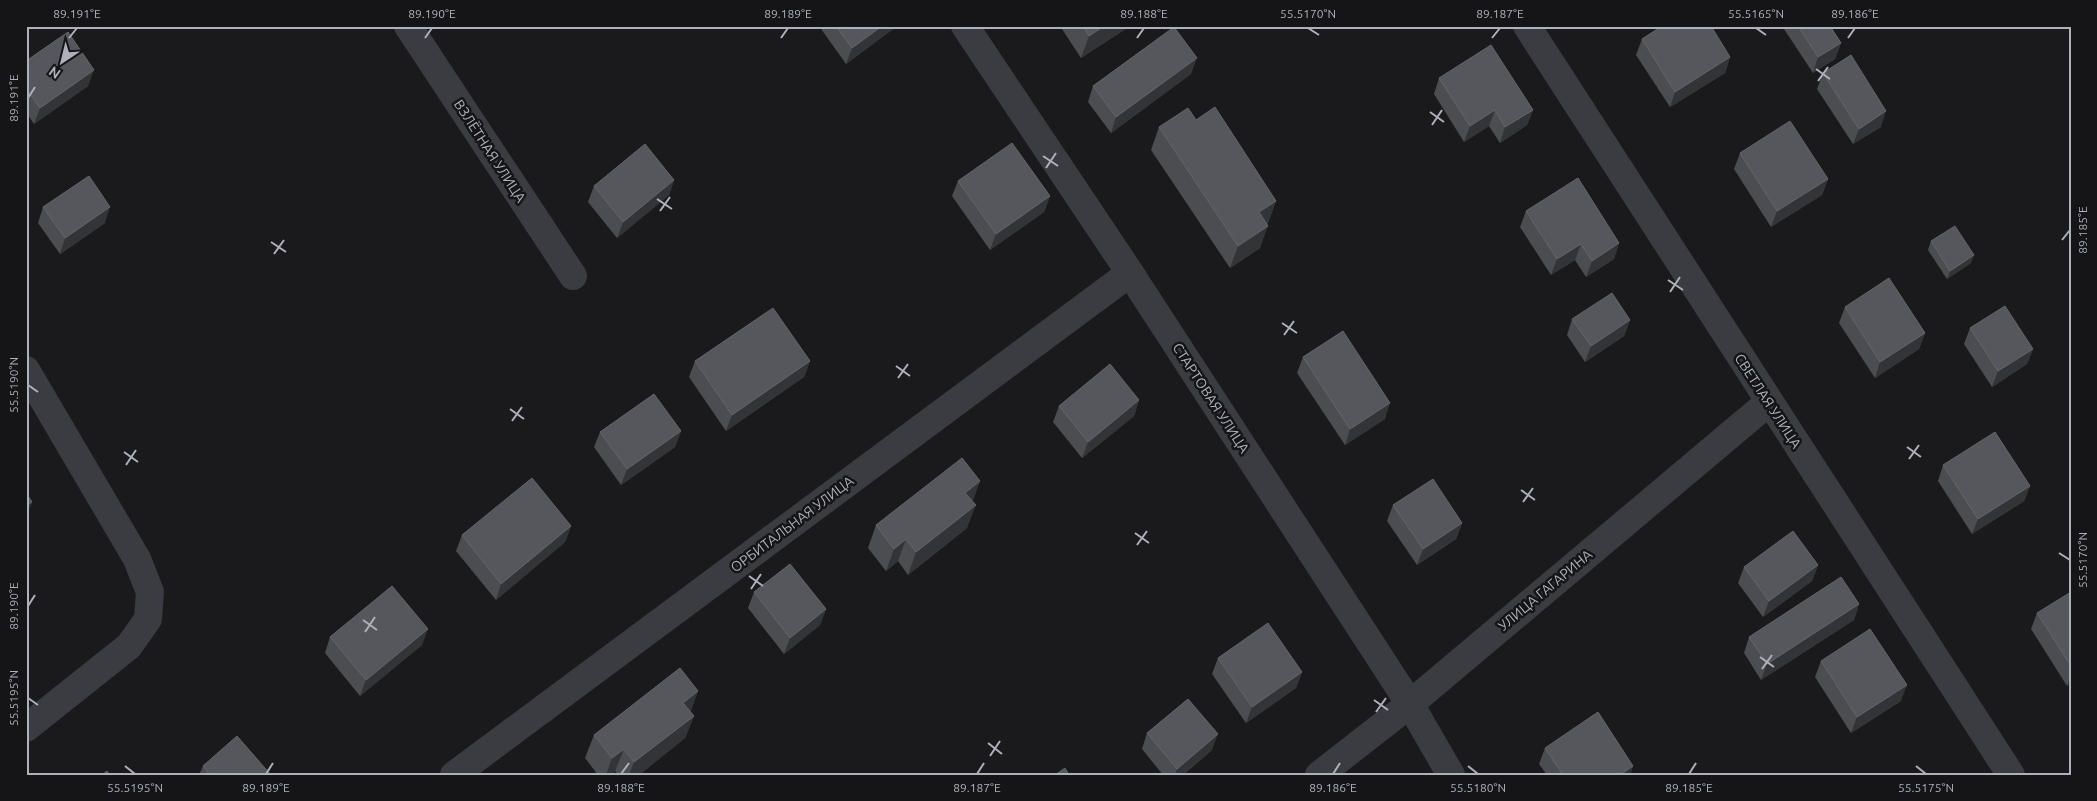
<svg xmlns="http://www.w3.org/2000/svg" width="2097" height="801" font-family="Ubuntu,sans-serif">
<rect width="100%" height="100%" fill="#1a1a1c"/>
<g fill="none" stroke-linecap="round" stroke-linejoin="round">
<!-- minor -->
<g stroke="#3b3c41" stroke-width="28">
<polyline points="408,26 573,276"/>
<polyline points="965,26 1130,273 1410,704 1451,775"/>
<polyline points="1527,26 2011,775"/>
<polyline points="26,370 137,559 150,592 148,619 129,646 26,728"/>
<polyline points="454,775 1130,273"/>
<polyline points="1319,775 1410,704 1769,402"/>
</g>
</g>
<!-- wall -->
<g fill="#4b4d51">
<polygon points="819,26 897,26 846,64"/>
<polygon points="1060,26 1130,26 1081,58"/>
<polygon points="1782,26 1830,26 1841,43 1835,59 1813,73"/>
<polygon points="1642,39 1730,57 1725,73 1670,107 1636,55"/>
<polygon points="26,61 88,86 34,124 26,112"/>
<polygon points="1823,73 1881,127 1853,144 1817,89"/>
<polygon points="1191,74 1111,133 1088,102 1093,86"/>
<polygon points="1439,78 1533,110 1527,125 1500,143 1489,126 1464,142 1434,94"/>
<polygon points="1196,120 1276,201 1268,223 1267,224 1260,248 1230,268 1151,150 1159,127"/>
<polygon points="1740,153 1828,179 1822,195 1771,227 1734,169"/>
<polygon points="674,180 669,195 617,238 588,202 594,186"/>
<polygon points="958,181 1050,196 1044,212 990,250 952,196"/>
<polygon points="43,207 105,223 60,254 38,223"/>
<polygon points="1526,211 1619,243 1614,259 1586,277 1575,260 1551,275 1520,227"/>
<polygon points="1931,241 1971,263 1947,279 1928,250"/>
<polygon points="1845,307 1925,333 1919,349 1875,378 1839,323"/>
<polygon points="1572,319 1630,320 1624,336 1585,362 1567,335"/>
<polygon points="1970,328 2033,349 2027,364 1992,387 1964,344"/>
<polygon points="1303,357 1385,419 1345,445 1297,373"/>
<polygon points="695,361 810,361 804,377 726,431 689,377"/>
<polygon points="1139,400 1134,416 1082,458 1053,422 1059,406"/>
<polygon points="681,431 675,447 621,485 594,447 600,432"/>
<polygon points="1943,465 2030,486 2024,501 1972,534 1938,481"/>
<polygon points="973,502 967,528 908,575 898,561 886,571 868,548 876,525"/>
<polygon points="1393,505 1462,523 1456,539 1417,565 1387,521"/>
<polygon points="571,526 565,542 496,600 456,551 462,535"/>
<polygon points="1818,565 1812,581 1763,617 1738,583 1744,567"/>
<polygon points="754,592 826,609 820,625 784,654 748,608"/>
<polygon points="2071,592 2071,683 2067,686 2031,629 2037,613"/>
<polygon points="1859,604 1854,620 1761,680 1744,653 1749,637"/>
<polygon points="330,637 422,645 360,696 325,653"/>
<polygon points="1218,658 1302,672 1296,688 1246,723 1212,674"/>
<polygon points="1821,661 1901,701 1851,733 1815,677"/>
<polygon points="698,691 690,712 694,716 685,738 639,775 618,775 615,771 611,775 598,775 585,758 594,735"/>
<polygon points="1147,733 1212,750 1183,775 1163,775 1142,749"/>
<polygon points="1545,748 1633,766 1630,775 1547,775 1539,764"/>
<polygon points="203,766 271,775 199,775"/>
</g>
<!-- shaded-wall -->
<g fill="#333437">
<polygon points="882,26 897,26 846,64 852,48"/>
<polygon points="1104,26 1130,26 1081,58 1089,36"/>
<polygon points="1841,43 1835,59 1813,73 1818,57"/>
<polygon points="1730,57 1725,73 1670,107 1675,92"/>
<polygon points="1197,58 1191,74 1111,133 1116,117"/>
<polygon points="94,70 88,86 34,124 40,108"/>
<polygon points="1495,110 1489,126 1464,142 1470,126"/>
<polygon points="1533,110 1527,125 1500,143 1505,127"/>
<polygon points="1886,111 1881,127 1853,144 1859,129"/>
<polygon points="1828,179 1822,195 1771,227 1777,211"/>
<polygon points="674,180 669,195 617,238 623,222"/>
<polygon points="1050,196 1044,212 990,250 996,234"/>
<polygon points="1276,201 1268,223 1251,234 1259,212"/>
<polygon points="110,207 105,223 60,254 65,238"/>
<polygon points="1268,226 1260,248 1230,268 1238,246"/>
<polygon points="1619,243 1614,259 1586,277 1592,261"/>
<polygon points="1581,244 1575,260 1551,275 1557,259"/>
<polygon points="1974,255 1971,263 1947,279 1950,271"/>
<polygon points="1630,320 1624,336 1585,362 1591,346"/>
<polygon points="1925,333 1919,349 1875,378 1880,362"/>
<polygon points="2033,349 2027,364 1992,387 1998,371"/>
<polygon points="810,361 804,377 726,431 732,415"/>
<polygon points="1139,400 1134,416 1082,458 1088,442"/>
<polygon points="1390,403 1385,419 1345,445 1350,429"/>
<polygon points="681,431 675,447 621,485 627,469"/>
<polygon points="980,481 972,504 965,493"/>
<polygon points="2030,486 2024,501 1972,534 1978,519"/>
<polygon points="32,502 26,518 26,506"/>
<polygon points="976,505 967,528 908,575 916,552"/>
<polygon points="1462,523 1456,539 1417,565 1423,549"/>
<polygon points="571,526 565,542 496,600 501,584"/>
<polygon points="906,539 898,561 886,571 894,549"/>
<polygon points="1818,565 1812,581 1763,617 1769,601"/>
<polygon points="1859,604 1854,620 1761,680 1767,664"/>
<polygon points="826,609 820,625 784,654 790,638"/>
<polygon points="428,629 422,645 360,696 366,680"/>
<polygon points="1302,672 1296,688 1246,723 1252,707"/>
<polygon points="2071,676 2071,683 2067,686"/>
<polygon points="1907,685 1901,701 1851,733 1857,717"/>
<polygon points="698,691 690,714 683,703"/>
<polygon points="694,716 685,738 639,775 629,775 634,762"/>
<polygon points="1218,734 1212,750 1183,775 1175,775 1177,769"/>
<polygon points="624,749 615,771 611,775 606,775 612,758"/>
<polygon points="1633,766 1630,775 1620,775"/>
</g>
<!-- building -->
<g fill="#56575c" stroke="#64656b">
<polygon points="836,26 882,26 852,48"/>
<polygon points="1083,26 1104,26 1089,36"/>
<polygon points="1662,26 1711,26 1730,57 1675,92 1642,39"/>
<polygon points="1798,26 1830,26 1841,43 1818,57"/>
<polygon points="1174,27 1197,58 1116,117 1093,86"/>
<polygon points="68,32 94,70 40,108 26,88 26,61"/>
<polygon points="1491,45 1533,110 1505,127 1495,110 1470,126 1439,78"/>
<polygon points="1851,55 1886,111 1859,129 1823,73"/>
<polygon points="1215,107 1276,201 1259,212 1268,226 1238,246 1159,127 1188,108 1196,120"/>
<polygon points="1790,121 1828,179 1777,211 1740,153"/>
<polygon points="1012,143 1050,196 996,234 958,181"/>
<polygon points="645,144 674,180 623,222 594,186"/>
<polygon points="89,176 110,207 65,238 43,207"/>
<polygon points="1578,178 1619,243 1592,261 1581,244 1557,259 1526,211"/>
<polygon points="1955,226 1974,255 1950,271 1931,241"/>
<polygon points="1889,278 1925,333 1880,362 1845,307"/>
<polygon points="1612,293 1630,320 1591,346 1572,319"/>
<polygon points="2005,306 2033,349 1998,371 1970,328"/>
<polygon points="773,308 810,361 732,415 695,361"/>
<polygon points="1343,331 1390,403 1350,429 1303,357"/>
<polygon points="1110,364 1139,400 1088,442 1059,406"/>
<polygon points="654,394 681,431 627,469 600,432"/>
<polygon points="1995,432 2030,486 1978,519 1943,465"/>
<polygon points="962,458 980,481 965,493 976,505 916,552 906,539 894,549 876,525"/>
<polygon points="532,478 571,526 501,584 462,535"/>
<polygon points="1433,479 1462,523 1423,549 1393,505"/>
<polygon points="26,493 32,502 26,506"/>
<polygon points="1793,531 1818,565 1769,601 1744,567"/>
<polygon points="790,564 826,609 790,638 754,592"/>
<polygon points="1841,577 1859,604 1767,664 1749,637"/>
<polygon points="392,586 428,629 366,680 330,637"/>
<polygon points="2071,592 2071,666 2037,613"/>
<polygon points="1268,623 1302,672 1252,707 1218,658"/>
<polygon points="1870,629 1907,685 1857,717 1821,661"/>
<polygon points="680,668 698,691 683,703 694,716 634,762 624,749 612,758 594,735"/>
<polygon points="1188,699 1218,734 1177,769 1147,733"/>
<polygon points="1598,712 1633,766 1620,775 1563,775 1545,748"/>
<polygon points="237,736 271,775 210,775 203,766"/>
<polygon points="1065,768 1069,775 1055,775"/>
<polygon points="107,771 110,775 102,775"/>
</g>
<!-- ticks -->
<path fill="none" stroke="#aeb1bb" stroke-width="2" d="M1308,28l11,7M1756,28l10,7M69,38l8,-10M425,38l7,-10M781,38l7,-10M1137,38l7,-10M1492,38l8,-10M1848,38l7,-10M1816,69l14,10M1818,81l10,-14M28,98l7,-11M1430,112l14,10M1432,125l10,-15M1043,156l15,10M1046,168l10,-15M657,199l15,10M660,211l10,-14M2062,240l8,-10M271,242l15,10M274,254l10,-14M1668,280l15,10M1670,292l10,-15M1282,323l15,10M1284,335l10,-14M896,366l14,10M898,378l10,-14M28,385l10,7M510,409l14,10M512,421l10,-14M1907,447l14,10M124,452l14,10M1909,459l10,-14M126,465l10,-15M1521,490l14,10M1523,502l10,-14M1135,533l14,10M1137,545l10,-14M2059,553l11,7M749,576l14,10M751,589l10,-15M28,606l7,-11M363,620l14,10M365,632l10,-15M1760,657l14,10M1762,669l10,-14M28,698l10,7M1374,700l14,10M1376,712l10,-14M988,743l14,11M990,756l10,-15M125,766l10,8M1468,766l10,8M1916,766l10,8M266,774l7,-11M621,774l8,-11M977,774l7,-11M1333,774l7,-11M1689,774l7,-11"/>
<g text-anchor="middle" stroke-width="5" stroke-linejoin="round" paint-order="stroke">
<!-- street labels -->
<g font-size="14" fill="#aeb1bb" stroke="#151517">
<text transform="translate(490 151) rotate(57)" y="5">ВЗЛЁТНАЯ УЛИЦА</text>
<text transform="translate(1211 398) rotate(57)" y="5">СТАРТОВАЯ УЛИЦА</text>
<text transform="translate(1768 401) rotate(57)" y="5">СВЕТЛАЯ УЛИЦА</text>
<text transform="translate(792 524) rotate(-37)" y="5">ОРБИТАЛЬНАЯ УЛИЦА</text>
<text transform="translate(1545 590) rotate(-40)" y="5">УЛИЦА ГАГАРИНА</text>
</g>
</g>
<!-- border -->
<rect width="2097" height="801" fill="none" stroke="#151517" stroke-width="55"/>
<!-- north arrow -->
<g transform="translate(62 62) rotate(215)" stroke="#151517" stroke-width="4" paint-order="stroke">
<path d="M0-4L9 19L0 12L-9 19Z" fill="#aeb1bb"/>
<text y="-8" font-size="14" font-weight="bold" text-anchor="middle" fill="#aeb1bb">N</text>
</g>
<rect x="28" y="28" width="2042" height="746" fill="none" stroke="#aeb1bb" stroke-width="2"/>
<g font-size="12" text-anchor="middle" fill="#aeb1bb">
<text x="77" y="18">89.191°E</text>
<text x="432" y="18">89.190°E</text>
<text x="788" y="18">89.189°E</text>
<text x="1144" y="18">89.188°E</text>
<text x="1308" y="18">55.5170°N</text>
<text x="1500" y="18">89.187°E</text>
<text x="1756" y="18">55.5165°N</text>
<text x="1855" y="18">89.186°E</text>
<text transform="translate(14 98) rotate(-90)" y="4">89.191°E</text>
<text transform="translate(2083 230) rotate(-90)" y="4">89.185°E</text>
<text transform="translate(14 385) rotate(-90)" y="4">55.5190°N</text>
<text transform="translate(2083 560) rotate(-90)" y="4">55.5170°N</text>
<text transform="translate(14 606) rotate(-90)" y="4">89.190°E</text>
<text transform="translate(14 698) rotate(-90)" y="4">55.5195°N</text>
<text x="135" y="792">55.5195°N</text>
<text x="266" y="792">89.189°E</text>
<text x="621" y="792">89.188°E</text>
<text x="977" y="792">89.187°E</text>
<text x="1333" y="792">89.186°E</text>
<text x="1478" y="792">55.5180°N</text>
<text x="1689" y="792">89.185°E</text>
<text x="1926" y="792">55.5175°N</text>
</g>
</svg>
